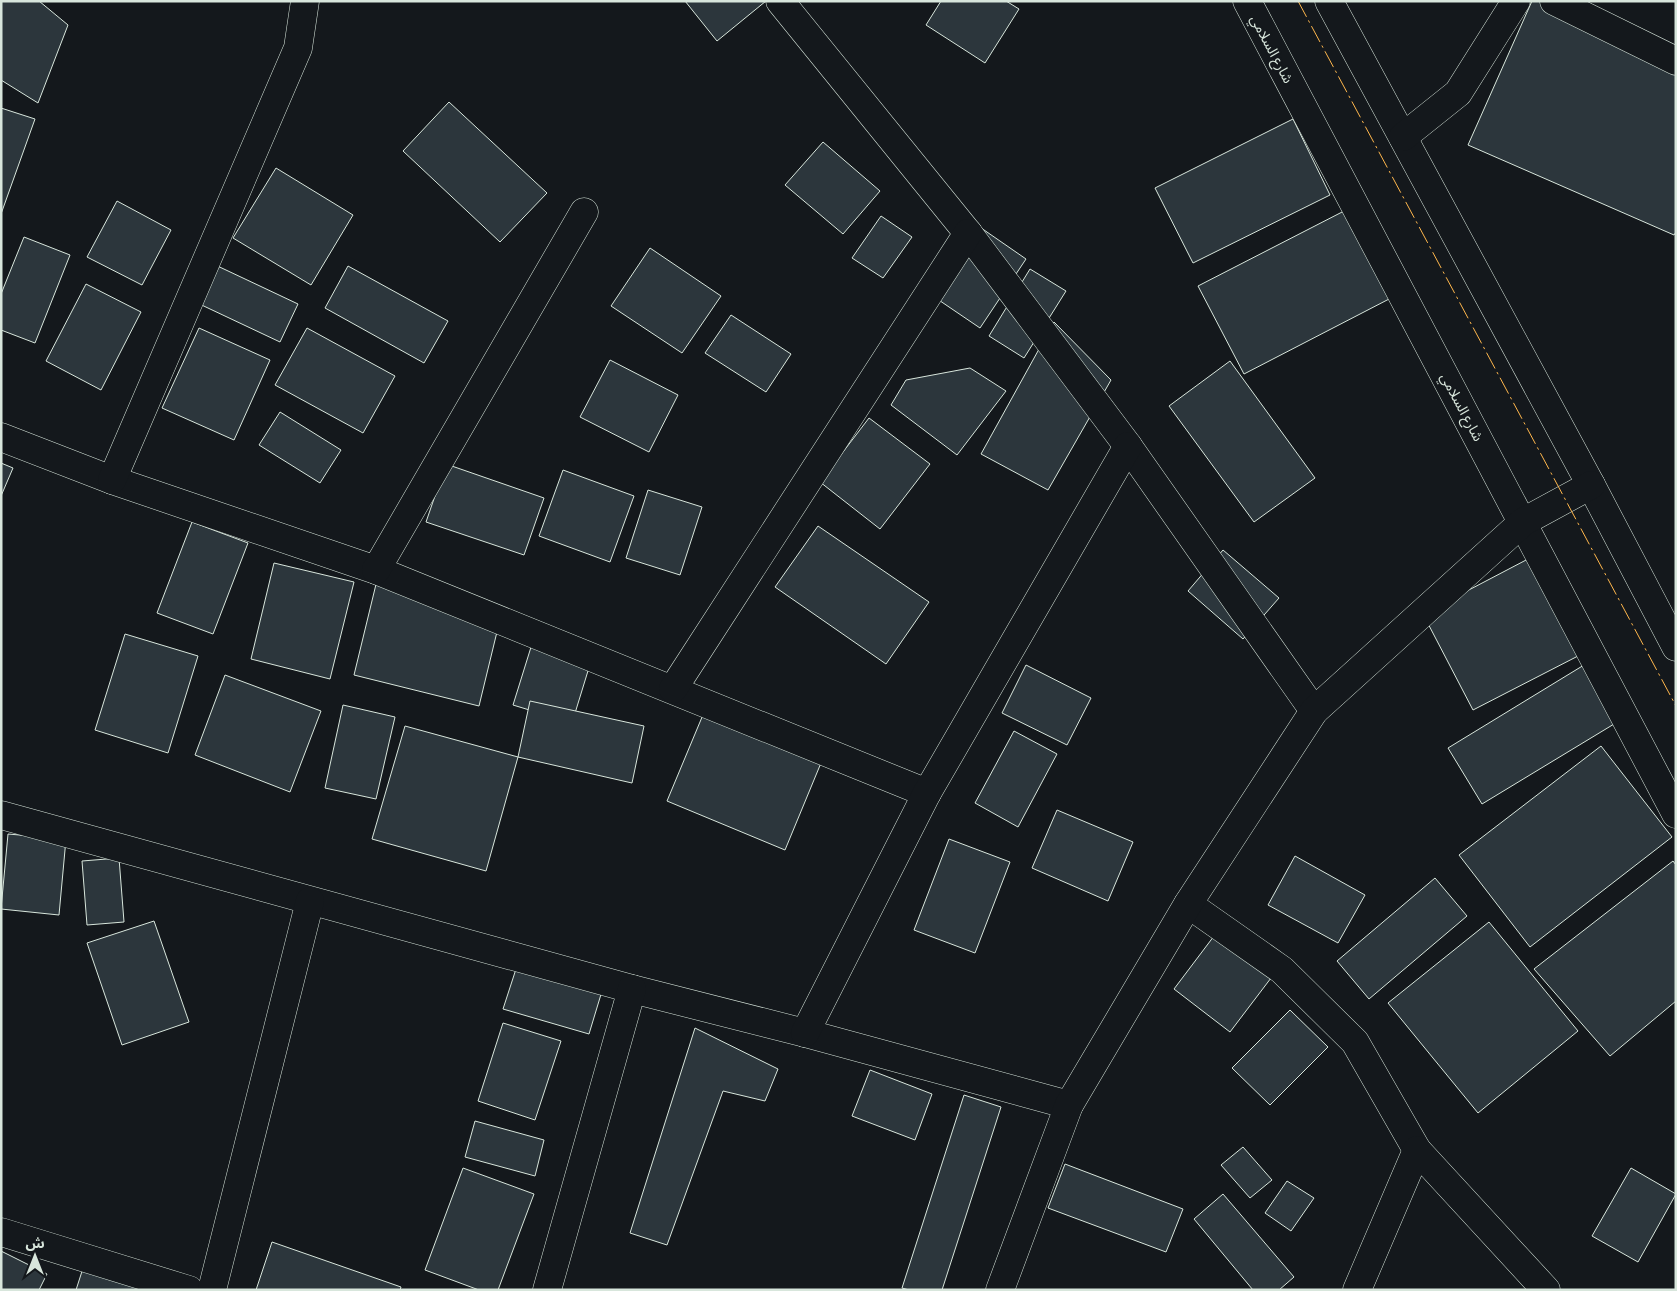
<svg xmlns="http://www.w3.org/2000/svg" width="1677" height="1291" font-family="Commissioner,'Noto Sans Arabic',sans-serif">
<rect width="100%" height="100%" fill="#14181c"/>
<!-- building -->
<g fill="#2c363c" stroke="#d8e6dc">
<polygon points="1,1 39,1 68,25 38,103 1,80"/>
<polygon points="685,1 766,1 717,41"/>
<polygon points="941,1 1006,1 1019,9 985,63 926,25"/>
<polygon points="1532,1 1569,1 1676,48 1676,232 1674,235 1468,145"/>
<polygon points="449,102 547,193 500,242 403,151"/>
<polygon points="1,108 35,119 1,214"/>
<polygon points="1293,119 1330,195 1193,263 1155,188"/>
<polygon points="823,142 880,191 843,234 785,185"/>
<polygon points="276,168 353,215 311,285 233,238"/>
<polygon points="117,201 171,230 142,285 87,257"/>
<polygon points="1346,210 1391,298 1244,374 1198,286"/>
<polygon points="881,216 912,237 883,278 852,258"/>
<polygon points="971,221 1026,259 980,328 924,290"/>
<polygon points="24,237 70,255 35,343 1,330 1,294"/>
<polygon points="650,248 721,296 682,353 611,306"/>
<polygon points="209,262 298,304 280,342 191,300"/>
<polygon points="348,266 448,321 424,363 325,308"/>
<polygon points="1030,269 1066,291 1024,358 989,336"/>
<polygon points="86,284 141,312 101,390 46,361"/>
<polygon points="731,315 791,354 766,392 705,353"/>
<polygon points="1054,322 1111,380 1048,490 981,454"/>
<polygon points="199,328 270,360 234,440 162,408"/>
<polygon points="307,328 395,376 363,433 275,385"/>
<polygon points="610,360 678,395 649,452 580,417"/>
<polygon points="1230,361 1315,478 1254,522 1169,406"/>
<polygon points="970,368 1006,391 957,455 891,405 906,380"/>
<polygon points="280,412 341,450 320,483 259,445"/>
<polygon points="869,418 930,464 880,529 820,482"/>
<polygon points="1,463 13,468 1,496"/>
<polygon points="446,464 544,498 524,555 426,522"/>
<polygon points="563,470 634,496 610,562 539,536"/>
<polygon points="648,490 702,507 680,575 626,558"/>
<polygon points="192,522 248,543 213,634 157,613"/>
<polygon points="818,526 929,602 886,664 775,587"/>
<polygon points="1223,550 1279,598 1243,639 1188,591"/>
<polygon points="1528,559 1578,656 1473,710 1423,614"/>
<polygon points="274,563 354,582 330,679 251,659"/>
<polygon points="378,576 503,607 479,706 354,675"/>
<polygon points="536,631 595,648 572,723 513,705"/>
<polygon points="125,634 198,656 168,753 95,730"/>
<polygon points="1026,665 1091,698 1067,745 1002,713"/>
<polygon points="1584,665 1619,721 1482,804 1448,748"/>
<polygon points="225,675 321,711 290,792 195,755"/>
<polygon points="710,698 828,746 785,850 667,801"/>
<polygon points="530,701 644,726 632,783 518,757"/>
<polygon points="343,705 395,717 376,799 325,788"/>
<polygon points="405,726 518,757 486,871 372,839"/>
<polygon points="1014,731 1057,754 1018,827 975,803"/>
<polygon points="1601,746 1672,837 1530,947 1459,855"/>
<polygon points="1057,810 1133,842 1108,901 1032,868"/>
<polygon points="8,834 66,839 59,915 1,909"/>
<polygon points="949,839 1010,862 975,953 914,930"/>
<polygon points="1295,856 1365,895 1338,943 1268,905"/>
<polygon points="119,858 124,922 87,925 82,861"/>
<polygon points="1673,861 1676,865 1676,1001 1610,1056 1534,969"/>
<polygon points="1435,878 1467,916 1369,999 1337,961"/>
<polygon points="154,921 189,1022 122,1045 87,943"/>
<polygon points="1489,922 1578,1031 1478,1113 1388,1003"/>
<polygon points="1214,936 1271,978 1230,1032 1174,989"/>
<polygon points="516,969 602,991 589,1034 503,1009"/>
<polygon points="1290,1010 1328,1047 1270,1105 1232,1068"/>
<polygon points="503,1023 561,1041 535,1120 478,1101"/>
<polygon points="695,1028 778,1069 765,1101 723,1091 667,1245 630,1233"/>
<polygon points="870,1070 932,1094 915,1140 852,1116"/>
<polygon points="964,1095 1001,1107 942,1290 909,1290 902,1288"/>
<polygon points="475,1121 544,1140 535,1176 465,1157"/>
<polygon points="1243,1147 1272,1180 1250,1198 1221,1165"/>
<polygon points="1065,1164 1183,1209 1166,1252 1048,1208"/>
<polygon points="463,1168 534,1194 498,1290 479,1290 425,1270"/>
<polygon points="1631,1168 1676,1194 1638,1262 1592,1236"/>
<polygon points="1287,1181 1314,1198 1291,1231 1265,1213"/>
<polygon points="1223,1194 1294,1277 1279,1290 1253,1290 1194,1219"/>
<polygon points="272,1242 401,1287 400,1290 256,1290"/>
<polygon points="1,1251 47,1274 39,1290 1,1290"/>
<polygon points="84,1265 155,1290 76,1290"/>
</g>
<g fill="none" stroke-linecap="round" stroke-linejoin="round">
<!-- minor casing -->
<g stroke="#d8e6dc" stroke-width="29">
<g id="minor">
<polyline points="780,1 968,233 1128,446 1314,711"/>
<polyline points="1247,1 1676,814"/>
<polyline points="1329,1 1591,485 1676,647"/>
<polyline points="1554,1 1676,61"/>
<polyline points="1403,137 1458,93 1516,1"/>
<polyline points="1,437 112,480 376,570 927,793"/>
<polyline points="112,480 298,48 305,1"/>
<polyline points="376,570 584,212"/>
<polyline points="673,689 968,233"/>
<polyline points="1,815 632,989 805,1033 1069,1105"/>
<polyline points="1188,904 1282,970 1355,1042 1417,1150"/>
<polyline points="805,1033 927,793 1128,446"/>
<polyline points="1,1232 189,1290"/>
<polyline points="212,1290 310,901"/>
<polyline points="547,1290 632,989"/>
<polyline points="1000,1290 1069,1105 1188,904 1314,711 1523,522 1591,485"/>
<polyline points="1357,1290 1417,1150 1546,1290"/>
</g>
</g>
<!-- minor -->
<use href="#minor" stroke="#14181c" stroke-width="28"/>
<!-- power -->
<polyline stroke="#ffb74d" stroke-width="1" stroke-dasharray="18 4 2.5 4" stroke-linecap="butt" points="1298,1 1676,706"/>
</g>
<g text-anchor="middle" stroke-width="4" stroke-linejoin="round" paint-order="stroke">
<!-- street labels -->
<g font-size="14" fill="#d8e6dc" stroke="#14181c">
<text transform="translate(1272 49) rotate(62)" y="5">شارع السلامي</text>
<text transform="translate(1462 407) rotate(62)" y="5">شارع السلامي</text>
</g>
</g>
<!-- border -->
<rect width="1677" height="1291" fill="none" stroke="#d8e6dc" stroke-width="5"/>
<!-- north arrow -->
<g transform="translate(35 1256)" stroke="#14181c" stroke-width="4" paint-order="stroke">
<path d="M0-4L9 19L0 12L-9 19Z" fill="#d8e6dc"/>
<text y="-8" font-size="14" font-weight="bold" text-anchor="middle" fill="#d8e6dc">ش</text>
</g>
</svg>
